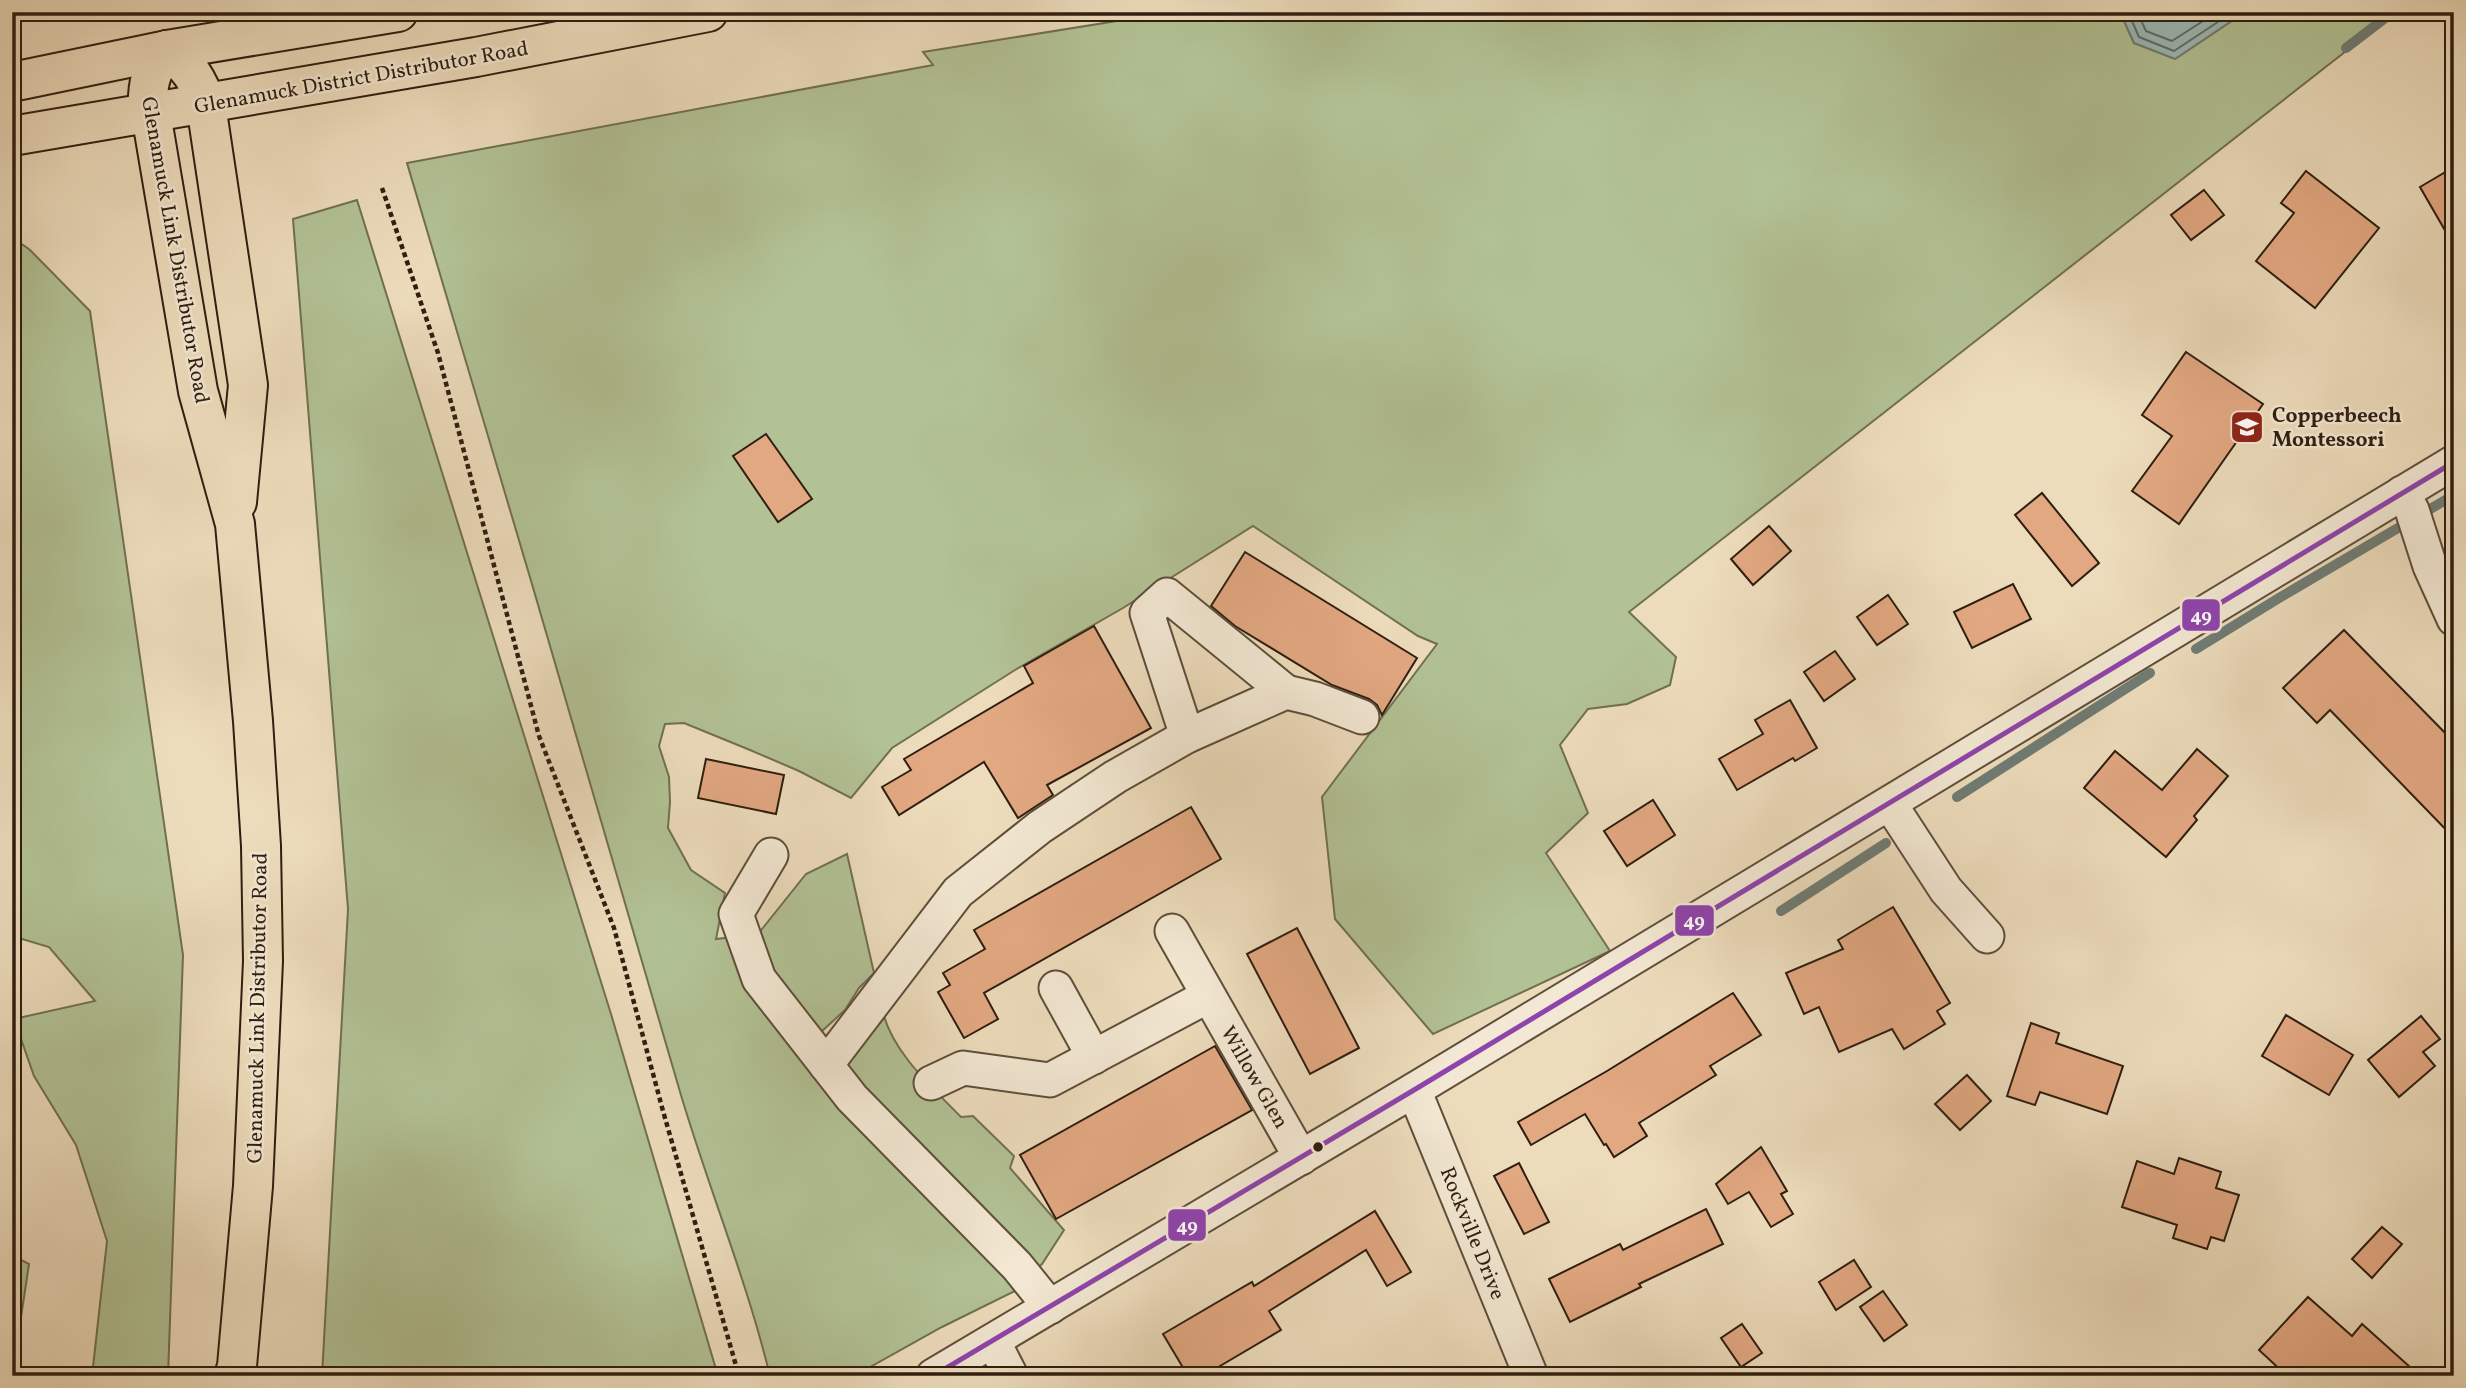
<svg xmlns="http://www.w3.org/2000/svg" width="2466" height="1388" font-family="Vollkorn,serif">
<rect width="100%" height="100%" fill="#eddcbc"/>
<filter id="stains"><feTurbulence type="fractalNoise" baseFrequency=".00286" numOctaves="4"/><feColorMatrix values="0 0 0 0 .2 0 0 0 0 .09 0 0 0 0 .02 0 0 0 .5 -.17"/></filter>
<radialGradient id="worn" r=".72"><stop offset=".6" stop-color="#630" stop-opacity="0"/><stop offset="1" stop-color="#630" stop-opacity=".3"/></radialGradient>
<!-- green -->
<g fill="#b2c295" stroke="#707052" stroke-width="2">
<path d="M1173,12h947l14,31 41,16 70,-47h151l-767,600 47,45 -6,28 -43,19 -39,5 -28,36 28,68 -42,40 64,98 -177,83 -98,-115 -13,-122 115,-153 -19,-8 -165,-110 -130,82 -108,62 -123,78 -41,50 -52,-27 -49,-21 -66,-27 -19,1 -6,22 10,31 1,25 -2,26 23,42 34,23 -9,46 42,-5 48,-60 41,-20 27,119 -15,15 -14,22 -24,22 25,20 37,-39c11,41 49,74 78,104l12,-1 41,40 -4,12 54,62 -22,34 -27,27 -73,36 -88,49h-84c-24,-99 -64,-194 -92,-291 -89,-308 -179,-615 -271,-922l526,-98 -10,-13z"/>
<polygon points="357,200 611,1014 718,1376 322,1376 348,909 293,219"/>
<polygon points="12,237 30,250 90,311 183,955 168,1376 92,1376 107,1241 76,1145 34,1076 14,1019 95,1001 49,947 12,936"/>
<polygon points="12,1255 29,1264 20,1324 12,1331"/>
</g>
<!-- water -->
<polygon fill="#9bbab9" stroke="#6f7c75" stroke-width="2" points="2120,12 2245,12 2175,59 2134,43"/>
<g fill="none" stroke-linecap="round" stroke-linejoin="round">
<!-- shore -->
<g stroke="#646c64" stroke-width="2">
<polyline points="2128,12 2139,37 2174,51 2233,12"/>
<polyline points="2137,12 2146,31 2172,41 2217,12"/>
</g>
<!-- stream -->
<g stroke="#6f7c75" stroke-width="10">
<polyline points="2346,48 2393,12"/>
<polyline points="2196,649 2279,598 2454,495"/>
<polyline points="1957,797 2150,673"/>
<polyline points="1781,911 1886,843"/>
</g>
</g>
<!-- building -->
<g fill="#e2a882" stroke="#2e1e10" stroke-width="2">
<polygon points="2454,167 2454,246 2420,187"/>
<polygon points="2306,171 2379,228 2315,308 2256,261 2294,213 2281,203"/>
<polygon points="2204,190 2224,215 2191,240 2171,215"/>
<polygon points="2186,352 2263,404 2179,524 2132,491 2172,436 2142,415"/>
<polygon points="766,434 812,499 778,522 733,456"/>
<polygon points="2042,493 2099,563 2072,586 2015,515"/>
<polygon points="1769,526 1791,551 1753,585 1731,559"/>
<polygon points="1245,552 1417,658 1382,715 1377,705 1369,699 1332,685 1235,626 1211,606"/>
<polygon points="2013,584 2031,619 1972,648 1954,612"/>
<polygon points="1888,595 1908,624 1877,645 1857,617"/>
<polygon points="1094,626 1151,728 1047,785 1053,795 1018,818 984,762 899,815 882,787 911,770 904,759 1033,683 1024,666"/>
<polygon points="2344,630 2454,742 2454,838 2330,710 2317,723 2283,688"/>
<polygon points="1835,651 1855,679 1824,701 1804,672"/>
<polygon points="1790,700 1817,748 1795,761 1793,758 1737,790 1719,759 1763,734 1755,720"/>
<polygon points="2197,749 2228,776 2194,816 2197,820 2166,857 2084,788 2115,751 2162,790"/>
<polygon points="706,759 784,775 776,814 698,798"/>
<polygon points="1653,800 1675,835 1627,866 1604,831"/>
<polygon points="1191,807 1221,859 984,993 998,1019 964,1038 938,992 950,985 943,973 985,949 974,930"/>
<polygon points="1893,907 1950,1003 1937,1011 1945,1024 1904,1049 1892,1029 1839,1052 1819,1007 1804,1014 1786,973 1843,949 1838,940"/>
<polygon points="1297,928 1359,1048 1310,1074 1247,954"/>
<polygon points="1733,993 1761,1035 1710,1066 1716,1075 1639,1123 1647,1136 1614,1157 1606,1144 1604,1145 1585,1114 1531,1145 1518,1122 1607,1071"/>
<polygon points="2286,1015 2353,1055 2329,1095 2262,1056"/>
<polygon points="2421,1016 2440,1039 2423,1052 2435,1066 2399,1097 2368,1060"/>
<polygon points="2031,1023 2059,1033 2056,1043 2123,1066 2107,1114 2040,1092 2035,1105 2007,1096"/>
<polygon points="1215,1046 1252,1110 1056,1219 1020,1155"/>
<polygon points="1967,1075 1991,1101 1960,1130 1935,1104"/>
<polygon points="1761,1147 1787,1191 1781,1194 1793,1214 1771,1227 1749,1192 1728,1204 1716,1184"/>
<polygon points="2179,1158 2221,1172 2216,1188 2239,1195 2224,1241 2211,1237 2207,1249 2173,1238 2177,1225 2122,1207 2137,1161 2174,1174"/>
<polygon points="1519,1163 1549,1222 1524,1234 1494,1176"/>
<polygon points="1706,1209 1723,1244 1639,1284 1641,1287 1570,1322 1549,1279 1620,1244 1623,1250"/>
<polygon points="1375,1211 1411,1272 1387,1286 1366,1250 1269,1311 1281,1330 1203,1376 1188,1376 1163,1334 1252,1282 1254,1286"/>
<polygon points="2382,1227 2402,1244 2372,1278 2352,1259"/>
<polygon points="1854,1260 1871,1287 1836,1310 1819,1282"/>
<polygon points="1883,1291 1907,1325 1884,1341 1860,1307"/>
<polygon points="2308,1297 2352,1336 2362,1324 2420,1376 2287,1376 2259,1350"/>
<polygon points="1742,1324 1762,1353 1741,1367 1721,1338"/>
</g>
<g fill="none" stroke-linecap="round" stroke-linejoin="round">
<!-- minor casing -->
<g stroke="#5e4e3b" stroke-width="37">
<g id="minor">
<polyline points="2402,493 2412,510 2430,566 2454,619"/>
<polyline points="1187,736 1147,613 1167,595 1286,692"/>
<polyline points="1890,804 1946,890 1987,936"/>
<polyline points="771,855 736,914 759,979 852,1098 1017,1266 1050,1307"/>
<polyline points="1172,931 1301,1158"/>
<polyline points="1056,988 1094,1057"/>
<polyline points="826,1065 958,892 1040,827 1115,777 1187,736 1286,692 1315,699 1362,717"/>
<polyline points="931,1083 963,1068 1050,1080 1208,996"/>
<polyline points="1414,1090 1531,1376"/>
<polyline points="993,1341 1011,1376"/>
<polyline points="933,1376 1414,1090 2454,462"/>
</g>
</g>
<!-- major casing -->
<g stroke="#2e1e10" stroke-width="42">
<g id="major">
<path d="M167,50c-13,15 -18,27 -19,46l50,295 37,133 18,197 8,125 2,115 -10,225 -16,180 -3,10"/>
<path d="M167,50c21,14 32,31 39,55l42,280 -11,117"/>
<polyline points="12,82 167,50 398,12"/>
<polyline points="12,136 476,57 708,12"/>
</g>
</g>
<!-- path -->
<polyline stroke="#2e1e10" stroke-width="4.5" stroke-dasharray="5 3.5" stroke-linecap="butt" points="382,188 438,353 539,736 614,928 663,1111 739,1376"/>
<!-- minor -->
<use href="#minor" stroke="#f3e8d3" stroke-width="33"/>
<!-- major -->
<use href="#major" stroke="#eddcbc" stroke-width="38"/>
<!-- bus-1 casing -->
<g stroke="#f3e8d3" stroke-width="10">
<polyline id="bus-1" points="933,1376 1414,1090 2454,462"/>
</g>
<!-- bus-1 -->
<use href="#bus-1" stroke="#8e44ad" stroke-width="5"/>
</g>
<!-- icons -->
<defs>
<g id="school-square" transform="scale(1.75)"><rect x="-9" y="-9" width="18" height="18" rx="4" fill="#8f2418" stroke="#f3e8d3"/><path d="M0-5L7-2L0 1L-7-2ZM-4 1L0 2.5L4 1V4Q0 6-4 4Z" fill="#fff"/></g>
</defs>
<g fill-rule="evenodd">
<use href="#school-square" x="2247" y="427"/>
</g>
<!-- markers -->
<circle fill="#2e1e10" stroke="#f3e8d3" stroke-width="2.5" cx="1318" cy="1147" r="6"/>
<g text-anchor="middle" stroke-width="5" stroke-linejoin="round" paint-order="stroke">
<!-- street labels -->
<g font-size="21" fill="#2e1e10" stroke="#f3e8d3">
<text transform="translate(361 77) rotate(-10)" y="7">Glenamuck District Distributor Road</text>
<text transform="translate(176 250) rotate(80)" y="7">Glenamuck Link Distributor Road</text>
<text transform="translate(257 1008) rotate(-89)" y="7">Glenamuck Link Distributor Road</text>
<text transform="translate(1255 1077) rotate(60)" y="7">Willow Glen</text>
<text transform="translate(1473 1233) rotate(68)" y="7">Rockville Drive</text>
</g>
<!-- poi labels -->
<g font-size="21" font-weight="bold" fill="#2e1e10" stroke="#f3e8d3" text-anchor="start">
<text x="2272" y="422">Copperbeech<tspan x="2272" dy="24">Montessori</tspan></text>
</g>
</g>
<g stroke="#f3e8d3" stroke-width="2.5">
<rect x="2181" y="598" width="40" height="34" rx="7" fill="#8e44ad"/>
<rect x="1674" y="904" width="41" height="33" rx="7" fill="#8e44ad"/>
<rect x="1167" y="1208" width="40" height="34" rx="7" fill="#8e44ad"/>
</g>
<g font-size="19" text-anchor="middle" font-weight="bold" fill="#fff">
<text x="2201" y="622">49</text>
<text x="1694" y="927">49</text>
<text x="1187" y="1232">49</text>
</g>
<!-- margin -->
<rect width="2466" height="1388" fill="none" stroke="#eddcbc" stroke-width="42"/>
<rect x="14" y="14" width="2438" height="1360" fill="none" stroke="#2e1e10" stroke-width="3.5"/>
<rect x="21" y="21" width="2424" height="1346" fill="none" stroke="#2e1e10" stroke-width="2"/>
<rect width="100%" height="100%" filter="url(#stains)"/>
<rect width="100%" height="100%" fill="url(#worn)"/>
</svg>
